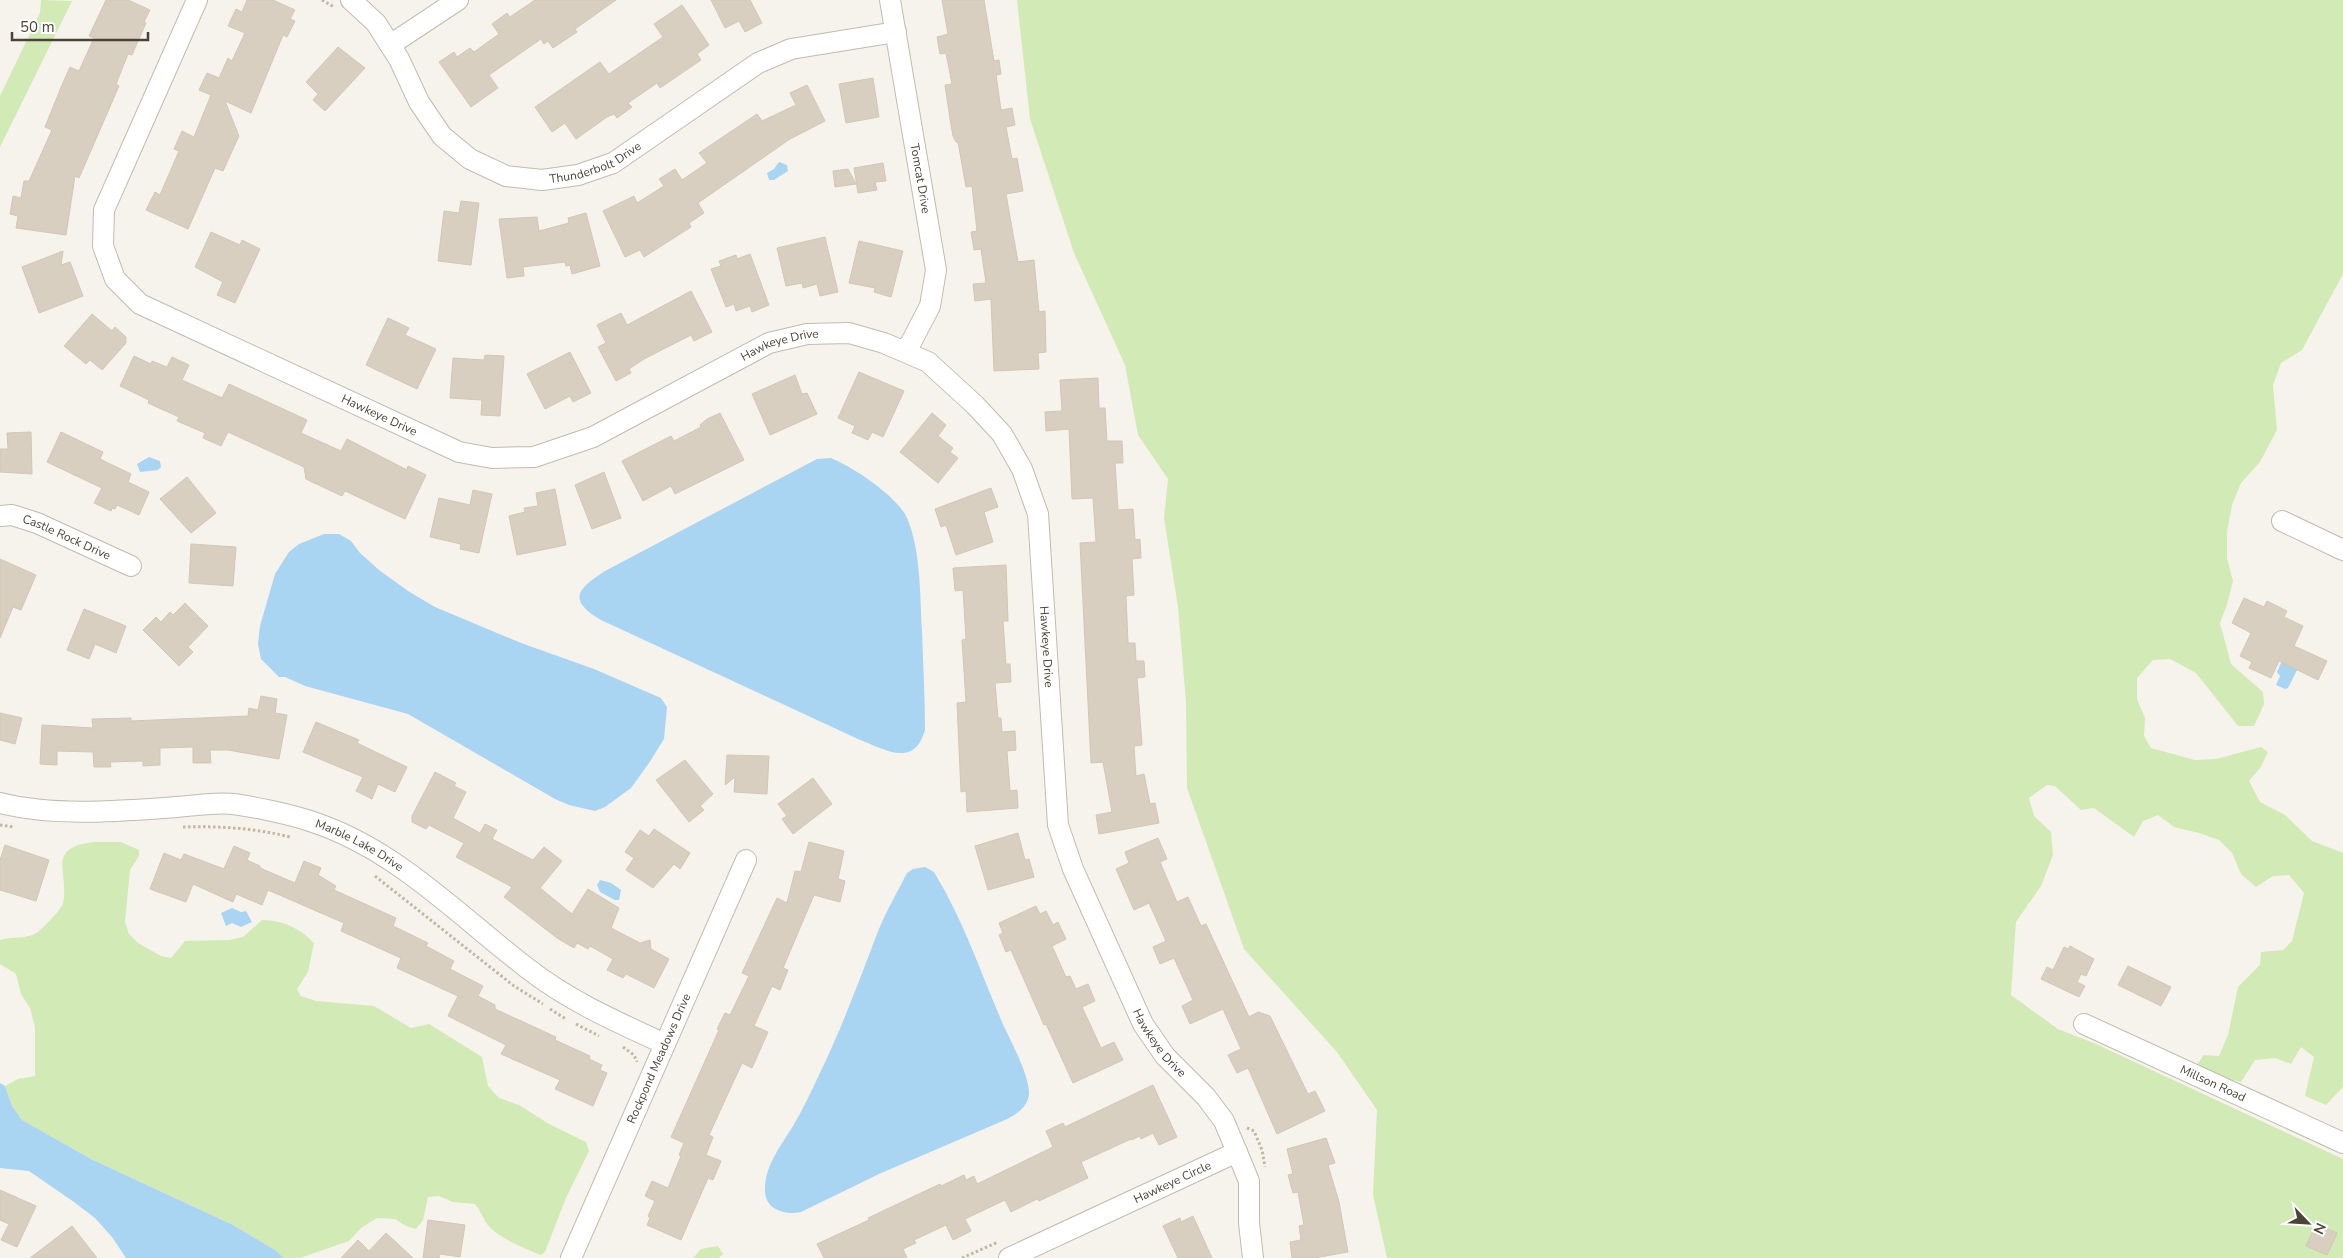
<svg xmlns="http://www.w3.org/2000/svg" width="2343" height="1258" font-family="'Nunito Sans',sans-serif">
<rect width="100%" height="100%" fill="#f6f3ec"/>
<!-- green -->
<g fill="#d2eab5">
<polygon points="41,0 72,1 0,147 0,96 40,13"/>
<polygon points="1017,0 2343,0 2343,274 2302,350 2281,363 2273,385 2277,430 2260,462 2241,483 2232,505 2227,532 2227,558 2233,581 2227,605 2220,623 2231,664 2263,692 2264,704 2254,726 2238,726 2196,673 2170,659 2153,660 2137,678 2137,699 2145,718 2144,736 2151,748 2195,760 2216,759 2261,747 2268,752 2261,767 2249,781 2260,802 2285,815 2312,841 2343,853 2343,1087 2326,1105 2305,1096 2314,1057 2301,1047 2291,1064 2275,1058 2255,1060 2241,1082 2217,1076 2195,1067 2204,1055 2219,1056 2228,1035 2238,987 2260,965 2261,952 2283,950 2292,941 2304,893 2289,875 2273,876 2256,887 2241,874 2232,853 2219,840 2199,833 2174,827 2158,815 2143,821 2134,837 2094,808 2081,810 2055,786 2047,785 2029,798 2034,816 2051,832 2053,855 2041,886 2016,922 2011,995 2058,1029 2096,1044 2343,1159 2343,1258 1387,1258 1373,1195 1377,1110 1337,1052 1244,949 1187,788 1186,702 1178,607 1164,518 1168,479 1138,435 1125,365 1074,253 1030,119"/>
<path d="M94,842h27l18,8v6l-9,14 -5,52 4,12 9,9 23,13 10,2 14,-17 44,-1 14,-3 19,-17c22,1 36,7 52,23l-6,29 -11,17 4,7 15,5 58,5 37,22 18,-4 53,33 6,29 11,12 20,7 30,19 37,18 3,9 -23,47 -21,54 -4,3c-15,-6 -45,-18 -54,-31 -4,-6 -7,-14 -12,-20l-22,-2 -14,-6 -11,1 -5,23 -7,9 -10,-3 -11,-7 -18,-1 -16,10 -12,13 -49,17h-16l-9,-8 -42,-25 -142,-66 -69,-39 -10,-14 -7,-20 13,-7 17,-3v-49l-5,-19 -9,-14 -5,-20 -16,-10v-24c12,-4 27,0 38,-8 6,-5 24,-23 25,-29 7,-30 -19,-55 31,-61z"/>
<polygon points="718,1246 723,1254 719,1258 693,1258 701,1249"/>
</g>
<!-- water -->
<g fill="#a9d4f2">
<polygon points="779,162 787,165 788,171 774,180 769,180 767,173 774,169"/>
<polygon points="149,457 160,461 161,467 158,470 140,472 137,464"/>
<path d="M831,458c22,9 66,38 76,60 14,32 13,79 15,113 1,33 3,66 3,99 -11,39 -41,19 -67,9l-257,-119c-34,-20 -24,-31 4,-49l212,-112z"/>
<polygon points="324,534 339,534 351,541 360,553 379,570 408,591 435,607 521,643 594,669 661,698 667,707 664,739 649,763 631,788 605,807 595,811 569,805 555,799 408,714 305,686 285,677 279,677 261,659 258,644 260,626 275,574 289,552 299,544"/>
<polygon points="2282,661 2298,668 2288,688 2285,689 2276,685 2280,676 2277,672"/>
<path d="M925,867l9,5c29,47 46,99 68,150 8,18 27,52 27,71 0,13 -13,22 -24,27l-126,54 -78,38c-17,4 -38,-3 -36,-25 1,-23 17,-43 28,-61 10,-17 18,-34 26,-51 22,-45 40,-94 58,-141 8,-21 20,-41 30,-61l6,-4z"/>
<polygon points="600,880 611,883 621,890 619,900 615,900 600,892 597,885"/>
<polygon points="232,908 241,912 246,911 252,922 241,927 232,923 226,926 221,913"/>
<polygon points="0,1083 5,1086 12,1106 22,1120 91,1159 233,1225 275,1250 284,1258 126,1258 112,1237 95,1218 74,1202 29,1171 0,1168"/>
</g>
<!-- building -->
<g fill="#d8cfc1" stroke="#d3c7b4">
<polygon points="106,0 128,0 150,10 144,22 146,23 132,55 128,54 116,84 119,86 79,178 75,176 66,235 16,228 18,216 10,214 13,196 21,198 24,181 29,181 52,130 45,127 62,85 70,67 79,71 94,38 89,36"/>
<polygon points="247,0 273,0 295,10 290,19 295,21 287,37 283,35 251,113 225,101 239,136 223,171 215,168 188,229 146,210 155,192 160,195 179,151 174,149 182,131 194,137 211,95 199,90 207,73 219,78 228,58 232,61 245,33 228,26 236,9 242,12"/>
<polygon points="535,0 616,0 575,29 577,32 553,48 548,41 544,44 541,39 489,75 498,88 471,107 439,62 454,52 457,57 470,48 474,52 499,34 492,24 507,13 510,17"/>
<polygon points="711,0 750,0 762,23 745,32 739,21 725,28"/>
<polygon points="942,0 984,0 994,61 999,60 1001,74 996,75 1001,110 1012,108 1015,125 1006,127 1012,159 1017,158 1023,191 1006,194 1018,262 1034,260 1039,312 1045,311 1046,352 1038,353 1039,369 994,371 991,299 975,301 973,284 986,283 981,249 974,250 971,232 977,231 972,186 966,187 958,142 956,142 953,136 950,119 945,85 952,84 946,53 940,54 937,37 948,34"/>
<polygon points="682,5 709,45 697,54 701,60 660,88 657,83 628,103 632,107 617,118 614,114 607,117 576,139 565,123 552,132 535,107 600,62 609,74 663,37 654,24"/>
<polygon points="338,47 365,68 325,111 313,100 318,94 306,82"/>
<polygon points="873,78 879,117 846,123 839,84"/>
<polygon points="807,85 825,121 790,139 698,203 704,213 689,223 691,227 644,257 640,250 625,257 603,211 634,196 637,203 664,186 659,179 675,169 682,180 707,163 699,153 757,114 762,121 796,105 790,93"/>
<polygon points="883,163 886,181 875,182 877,190 858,193 854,168"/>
<polygon points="848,169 856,184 835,187 833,171"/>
<polygon points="461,201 479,203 471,265 438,261 444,211 459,213"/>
<polygon points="586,213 600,266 572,274 570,265 566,266 565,262 523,267 524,276 507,278 499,219 537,217 539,231 569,223 568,218"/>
<polygon points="211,232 240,245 242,240 260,249 235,303 217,295 223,282 195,267"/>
<polygon points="825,237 838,292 820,296 817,284 803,288 802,283 786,286 777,248"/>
<polygon points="859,241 903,251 891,297 874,292 875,288 849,283"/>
<polygon points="63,251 61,265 70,262 83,296 39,313 22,267"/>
<polygon points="750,254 769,305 752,312 750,306 736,311 734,304 726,307 711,269 721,266 719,261 736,255 737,259"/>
<polygon points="691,291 712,332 694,341 691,335 644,359 629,369 631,373 616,381 598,347 606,343 597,325 621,313 627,325"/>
<polygon points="92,314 112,331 115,327 126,337 126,343 102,370 90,360 86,364 64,346"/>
<polygon points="388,318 409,328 405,335 436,349 417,389 366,365"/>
<polygon points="570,352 591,393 573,402 570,396 545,409 527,374"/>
<polygon points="485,355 504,356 500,416 481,415 482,400 450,398 453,358 484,360"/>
<polygon points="134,356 151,364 152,361 167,367 172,357 189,365 182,380 222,398 229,384 307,420 301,433 341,451 347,439 407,470 408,466 426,475 405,519 345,491 342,496 306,479 304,467 228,432 221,446 203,438 205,433 177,421 179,417 148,403 149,400 120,386"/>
<polygon points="859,372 904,391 883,437 872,432 868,440 852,433 855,426 838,418"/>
<polygon points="795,375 802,394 807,393 817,414 770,435 752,394"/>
<polygon points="1098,378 1099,408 1105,408 1107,441 1122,441 1123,463 1115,463 1118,510 1133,509 1135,540 1140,539 1141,558 1132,559 1134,595 1126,596 1128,643 1135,643 1136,661 1144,661 1145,677 1137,678 1142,745 1134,746 1136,776 1144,774 1150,804 1155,803 1159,823 1099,834 1096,815 1112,812 1103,762 1091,763 1080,543 1096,542 1093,498 1072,499 1069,429 1046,431 1045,412 1062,411 1060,380"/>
<polygon points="720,413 744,460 675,494 671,486 643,501 622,461 671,436 674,441 701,427 700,425 707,419"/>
<polygon points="932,413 946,425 938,436 953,448 950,452 958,458 938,483 900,452"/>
<polygon points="31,432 32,474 0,472 0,449 8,449 7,433"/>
<polygon points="61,432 103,452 100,459 131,474 128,482 149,492 139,515 117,505 115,509 112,508 111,511 94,503 102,488 47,462"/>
<polygon points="604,472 621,518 592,529 575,485"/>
<polygon points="187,477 216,513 191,533 160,499"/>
<polygon points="991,488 998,507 984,512 993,542 956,555 946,525 941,527 935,509"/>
<polygon points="555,489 566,545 517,555 509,516 525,512 524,508 538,506 536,493"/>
<polygon points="473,490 492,494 479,553 460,549 461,544 430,537 439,498 470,505"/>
<polygon points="191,544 236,547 233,586 189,583"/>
<polygon points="0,559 36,575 21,610 13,607 0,638"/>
<polygon points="1006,565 1008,621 1003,621 1006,664 1010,664 1011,682 995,683 998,718 1001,718 1002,732 1015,731 1016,750 1007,751 1010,791 1017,790 1018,808 967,812 966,791 961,792 957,703 966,702 962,640 966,639 963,590 955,591 953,568"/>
<polygon points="2244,598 2264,607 2267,601 2287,611 2284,617 2303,626 2294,646 2327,661 2318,680 2279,661 2271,678 2249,668 2252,662 2240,656 2251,633 2232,623"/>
<polygon points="185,603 208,626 188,647 193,652 179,666 143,630 156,617 161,622 170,612 173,615"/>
<polygon points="84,609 126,626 116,653 95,644 89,659 67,650"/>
<polygon points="261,696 277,699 275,713 287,715 279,759 228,750 210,750 211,763 193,763 193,747 160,748 160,765 143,766 143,761 110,762 111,767 94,767 93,752 57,751 57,765 40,764 42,725 93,728 92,719 131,718 131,721 248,716 249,708 258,710"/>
<polygon points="0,713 22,718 15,744 0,740"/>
<polygon points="316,722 359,740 357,743 407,767 395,792 378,784 372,799 356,791 363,777 303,752"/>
<polygon points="727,755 769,756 767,794 734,792 735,777 725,785"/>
<polygon points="685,760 713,794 700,806 704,810 689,822 656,780"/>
<polygon points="435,772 456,783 454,786 466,792 453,818 480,833 485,824 497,830 492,839 533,860 544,847 562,861 540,888 572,914 588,889 619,908 611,928 640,943 650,940 651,949 669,959 654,988 626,974 623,978 607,970 613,959 590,946 588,949 577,943 574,948 557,938 504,897 512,887 456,857 464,843 429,825 426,829 412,822 412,816"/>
<polygon points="813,778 832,804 793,834 782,819 787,816 778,804"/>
<polygon points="654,829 690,853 680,869 674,864 653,888 626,870 634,858 625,852 640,830 649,836"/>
<polygon points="1018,833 1025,860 1029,859 1034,877 988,890 975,846"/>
<polygon points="1158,838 1167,859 1160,862 1177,902 1188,897 1201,926 1206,924 1249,1017 1258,1012 1270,1016 1308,1094 1315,1091 1325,1111 1277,1134 1248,1068 1237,1073 1228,1055 1241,1049 1223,1009 1190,1024 1182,1006 1193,1000 1174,958 1160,964 1153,947 1166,941 1149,903 1134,910 1116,869 1129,863 1125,852"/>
<polygon points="809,842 844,851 838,879 845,881 840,902 814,895 783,968 788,970 780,990 772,986 754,1026 768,1032 752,1068 742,1063 709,1135 713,1137 706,1155 721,1161 713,1180 708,1178 681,1240 647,1225 650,1218 648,1216 655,1201 645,1196 652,1181 668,1188 681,1156 679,1155 684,1143 671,1137 719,1030 717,1029 725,1013 730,1015 749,976 742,973 777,898 787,903 795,871 801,872"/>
<polygon points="5,845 49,860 36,901 0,890 0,860"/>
<polygon points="234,846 250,853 247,860 260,866 260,868 295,883 304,861 321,868 318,875 336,886 334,890 396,918 393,926 428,943 426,946 454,961 450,969 483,986 478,996 495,1005 495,1009 556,1037 555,1040 590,1056 589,1059 602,1065 600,1070 607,1073 593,1106 555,1089 560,1080 501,1054 506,1045 448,1016 458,996 397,968 401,958 341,931 344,923 268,890 262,905 236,894 233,902 193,884 186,902 150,889 164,853 181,860 184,854 224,869"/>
<polygon points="1036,906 1040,914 1046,911 1053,925 1058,922 1066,939 1052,946 1066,977 1070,976 1076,989 1088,984 1095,1001 1082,1007 1101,1048 1114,1042 1123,1060 1073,1083 1046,1024 1044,1025 1011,950 1006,952 999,935 1003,933 999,923"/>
<polygon points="2070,946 2094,959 2086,976 2081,974 2077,982 2085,986 2079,997 2041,979 2047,967 2053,970 2064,947 2068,949"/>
<polygon points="2128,966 2171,987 2161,1006 2118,985"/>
<polygon points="1153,1085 1177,1137 1159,1145 1153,1133 1141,1139 1140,1136 1131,1140 1131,1139 1081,1162 1088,1178 1039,1201 1037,1199 1011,1212 1005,1200 965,1219 971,1231 953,1240 946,1225 914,1240 916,1243 903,1249 907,1258 824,1258 817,1244 869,1220 868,1218 940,1184 941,1186 964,1175 966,1180 974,1176 977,1184 1053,1147 1046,1131 1063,1123 1065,1127"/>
<polygon points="1326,1138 1335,1163 1328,1165 1339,1202 1348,1252 1314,1258 1292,1258 1290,1242 1301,1240 1299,1226 1304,1225 1298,1192 1293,1193 1288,1175 1293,1174 1287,1149"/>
<polygon points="0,1190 36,1206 17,1247 1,1240 9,1224 0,1220"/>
<polygon points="1193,1216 1212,1258 1178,1258 1163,1226 1180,1218 1181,1222"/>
<polygon points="428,1220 465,1225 460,1257 440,1254 439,1258 423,1258"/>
<polygon points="2316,1224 2337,1233 2327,1255 2306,1246"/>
<polygon points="72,1226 97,1258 30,1258"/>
<polygon points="386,1233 413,1258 341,1258 358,1240 369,1251"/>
</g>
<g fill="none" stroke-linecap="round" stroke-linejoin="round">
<!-- street casing -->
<g stroke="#c2bbae" stroke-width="22">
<g id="street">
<path id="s1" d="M197,0l-93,210 -1,36 12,33 25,25 319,148 33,6 42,-1 59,-20 176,-94 38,-9 42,-1 35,10 44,19 47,43 27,29 20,35 16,45 20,311 15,44 70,155 22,32 41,41 18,24 25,60v42l4,35"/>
<path id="s2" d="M351,0l25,23 23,36 20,43 23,34 28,23 36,17 36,4 36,-5 35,-12 145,-100 33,-14 105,-17"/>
<path id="s3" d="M890,0l46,270 -6,36 -24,46"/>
<polyline points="390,45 458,0"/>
<path id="s4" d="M0,516l12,-1 25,8 94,43"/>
<polyline points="2282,521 2343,550"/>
<path id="s5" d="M0,803c56,14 119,8 176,4 18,-1 39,-5 57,-3 22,3 56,10 77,17 85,27 148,94 217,147 42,33 90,54 138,76"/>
<path id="s6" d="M2084,1024l259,119"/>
<path id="s7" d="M571,1258l175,-398"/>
<path id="s8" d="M1009,1258l228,-106"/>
</g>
</g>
<!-- path -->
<g stroke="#c4b79f" stroke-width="3" stroke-dasharray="2.5 2.5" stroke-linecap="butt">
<polyline points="322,0 334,7"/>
<polyline points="0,825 14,827"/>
<path d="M183,827c37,-1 71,1 107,10"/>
<polyline points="375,876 514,986 543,1004"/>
<polyline points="550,1009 566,1019"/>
<polyline points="576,1024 599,1036"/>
<polyline points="623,1047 634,1055 637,1062"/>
<polyline points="1247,1128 1254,1131 1262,1150 1265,1167"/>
<polyline points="962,1258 998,1242"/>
</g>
<!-- street -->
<use href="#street" stroke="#fff" stroke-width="20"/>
</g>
<g text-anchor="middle" stroke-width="4" stroke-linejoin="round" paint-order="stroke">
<!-- street labels -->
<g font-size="12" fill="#4b4439" stroke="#fff">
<text dy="4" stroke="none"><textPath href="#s2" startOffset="334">Thunderbolt Drive</textPath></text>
<text dy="4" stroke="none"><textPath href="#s3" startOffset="181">Tomcat Drive</textPath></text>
<text dy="4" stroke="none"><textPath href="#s1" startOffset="1035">Hawkeye Drive</textPath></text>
<text dy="4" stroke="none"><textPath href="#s1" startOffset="600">Hawkeye Drive</textPath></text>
<text dy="4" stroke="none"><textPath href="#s4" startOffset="71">Castle Rock Drive</textPath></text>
<text dy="4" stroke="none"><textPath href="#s1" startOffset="1515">Hawkeye Drive</textPath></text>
<text dy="4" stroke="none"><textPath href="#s5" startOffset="368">Marble Lake Drive</textPath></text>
<text dy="4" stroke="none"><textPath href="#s1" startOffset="1935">Hawkeye Drive</textPath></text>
<text dy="4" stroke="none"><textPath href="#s7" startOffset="218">Rockpond Meadows Drive</textPath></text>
<text dy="4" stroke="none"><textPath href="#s6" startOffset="142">Millson Road</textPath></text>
<text dy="4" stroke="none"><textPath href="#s8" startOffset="180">Hawkeye Circle</textPath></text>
</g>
</g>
<!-- north arrow -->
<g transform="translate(2308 1223) rotate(115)" stroke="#ffffff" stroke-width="4" paint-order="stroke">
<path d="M0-4L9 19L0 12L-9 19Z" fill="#4b4439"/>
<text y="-8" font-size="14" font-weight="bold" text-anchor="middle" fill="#4b4439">N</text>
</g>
<!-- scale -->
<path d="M12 32v8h136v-8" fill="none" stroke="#4b4439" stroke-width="2.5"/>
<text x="20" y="32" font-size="15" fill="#4b4439" stroke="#ffffff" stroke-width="4" paint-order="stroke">50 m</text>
</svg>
